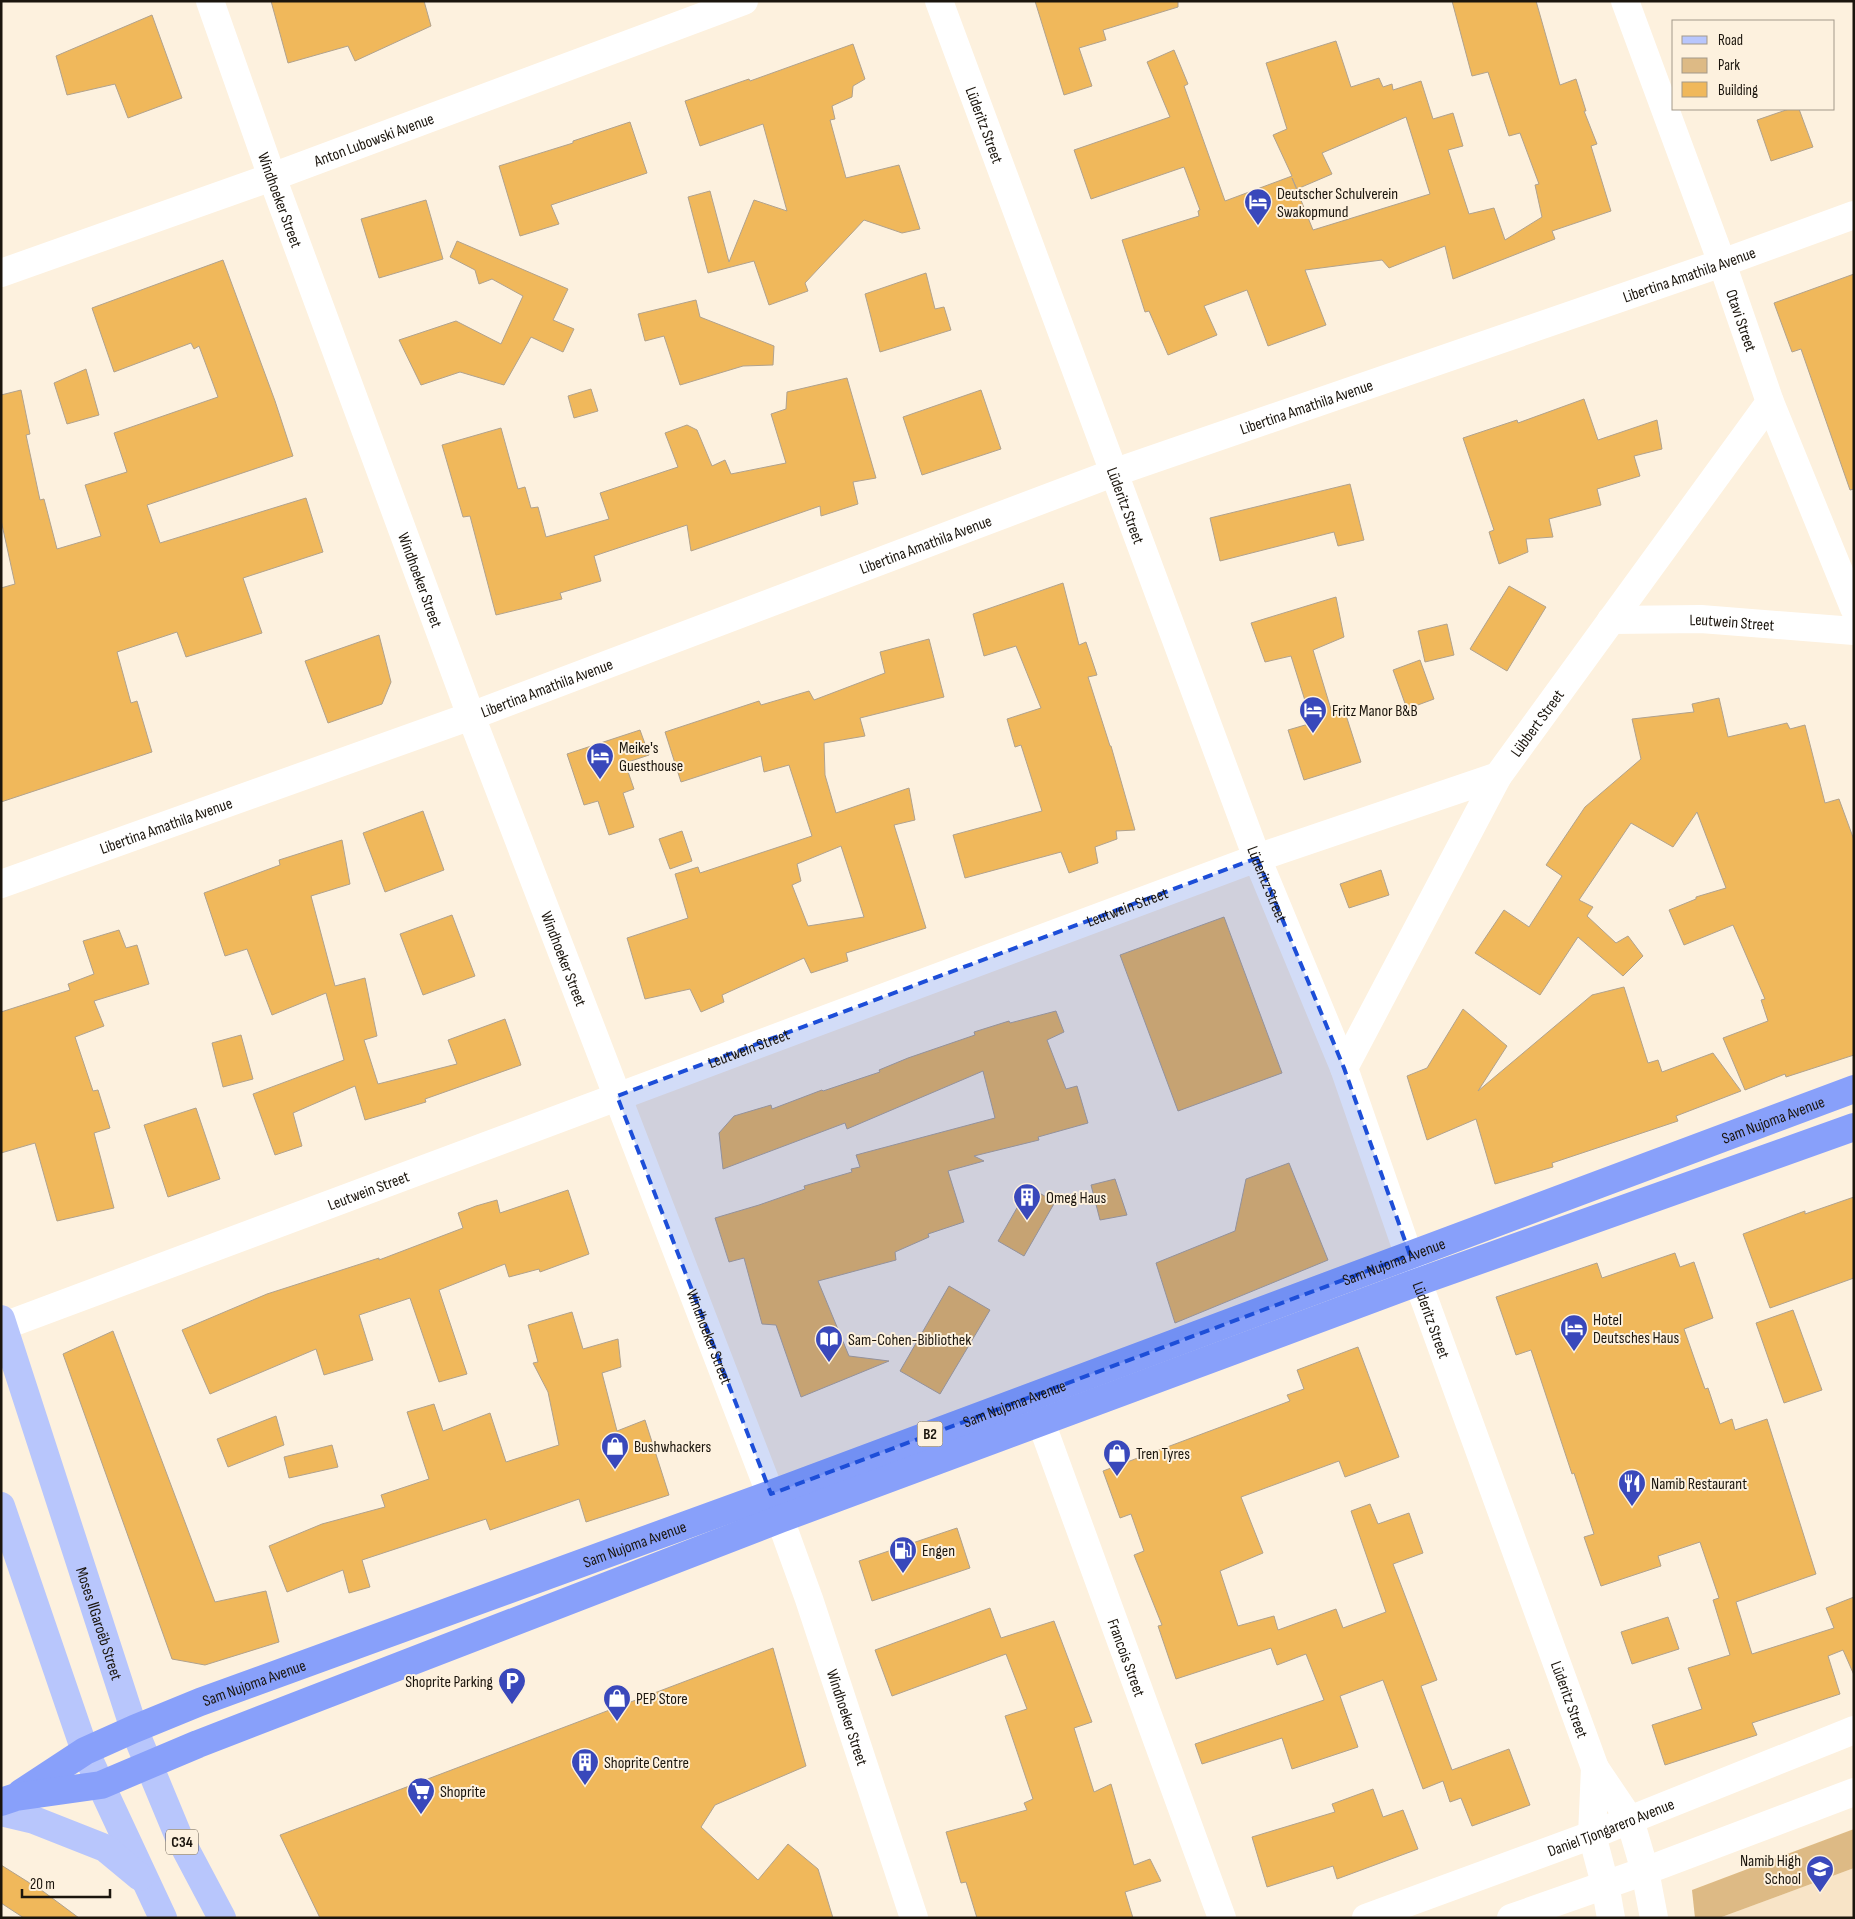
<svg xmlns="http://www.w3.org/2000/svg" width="1855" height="1919" font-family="'Sofia Sans Condensed',sans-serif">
<rect width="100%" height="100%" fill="#fdf1de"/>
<!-- built -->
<polygon fill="#f8e4c7" points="1854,1868 1854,1918 1719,1918"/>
<!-- green -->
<polygon fill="#ddba85" points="1854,1829 1854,1868 1719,1918 1695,1918 1692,1890"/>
<!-- building -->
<g fill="#f0b85b" stroke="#b1a28d" fill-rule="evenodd">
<polygon points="271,1 424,1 431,26 355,61 348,46 288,63"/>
<polygon points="1035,1 1178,1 1178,7 1103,30 1106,40 1079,48 1092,86 1064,95"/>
<path d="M1452,1h84l24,84 16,-6 10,32h-2l13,33 -6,2 20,65 -59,20 3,8 -102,40 -8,-33 -56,22 -7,-8 -77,10 21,55 -58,21 -21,-56 -43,16 13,29 -49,20 -19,-44 -4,1 -23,-72 77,-24 -1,-5 2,-1 -16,-43 -93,32 -17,-49 96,-33 -23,-55 27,-12 14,34 -4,2 41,115 67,-25 -19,-41 14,-6 -21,-66 70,-22 15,46 28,-9 4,9 9,-3 1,6 28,-9 12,38 20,-6 10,33 -15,4 21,64 25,-6 11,32 37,-23 -7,-32 4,-1 -19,-51 -11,3 -21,-64 -16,4zM1406,117l24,77 -117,36 -21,-52 5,11 35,-15 -10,-21z"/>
<polygon points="152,15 182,98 128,118 115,84 67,95 56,56"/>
<polygon points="853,44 865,79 853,86 852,97 832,106 835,119 830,120 846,178 899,165 920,229 902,233 864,220 805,283 808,291 769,305 754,261 708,273 688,197 710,191 729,262 754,200 787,211 763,124 700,146 685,101 749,79 750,81"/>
<polygon points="1789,109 1799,109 1813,147 1771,161 1757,120"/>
<polygon points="630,122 647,173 551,205 559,224 520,236 499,166 573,143 573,141"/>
<polygon points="426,200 443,259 379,278 361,219"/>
<polygon points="457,241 568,289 553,320 574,329 563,352 531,337 504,385 460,372 421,385 399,340 456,321 501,344 523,296 492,279 479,284 475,270 450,257"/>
<polygon points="223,260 275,401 293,456 147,505 160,543 306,498 323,552 243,578 262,633 186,657 177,632 117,652 131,703 137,701 152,752 1,802 1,588 15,584 1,520 1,395 21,390 30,434 26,435 40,500 44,499 57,549 101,536 85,485 127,472 114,433 218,397 199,346 194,349 191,343 114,372 92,308"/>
<polygon points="926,273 935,309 944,307 951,330 880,352 865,294"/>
<polygon points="1854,274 1854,489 1850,490 1801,349 1792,352 1774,303"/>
<polygon points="696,300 700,317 774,346 773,365 743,366 680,385 664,336 645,341 638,314"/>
<polygon points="86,369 99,415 67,424 54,383"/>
<polygon points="847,378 876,478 853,482 858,504 821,516 820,506 691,551 687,525 594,556 601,581 560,593 562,599 496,615 470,516 463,517 442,445 501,428 518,489 525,487 531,508 538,507 546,537 609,519 600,493 678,467 665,433 687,425 697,430 712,466 725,460 731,474 786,463 771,414 786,409 787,392"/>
<polygon points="591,389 598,411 574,418 568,396"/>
<polygon points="981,390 1001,449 922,475 903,417"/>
<polygon points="1584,399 1598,440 1657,420 1662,449 1634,456 1640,476 1597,489 1601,505 1549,519 1553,537 1526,539 1528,552 1499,564 1489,532 1494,530 1463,438 1517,420 1518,423"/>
<polygon points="1350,484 1364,540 1338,546 1334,532 1220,561 1210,518"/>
<polygon points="1063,583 1079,645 1086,642 1097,675 1088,677 1110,746 1111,746 1135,830 1116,831 1117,839 1095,847 1098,863 1069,873 1061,852 965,878 953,835 1042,811 1021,745 1015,747 1007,719 1041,708 1016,646 984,656 973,614"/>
<polygon points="1509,586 1546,607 1507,671 1470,649"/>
<polygon points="1336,597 1344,637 1313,650 1333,716 1345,712 1361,762 1304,780 1288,730 1312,723 1291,656 1265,662 1251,623"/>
<polygon points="1447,624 1454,655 1425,662 1418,631"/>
<polygon points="379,635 391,682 382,704 328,723 305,661"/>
<path d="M929,639l15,58 -84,21 5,18 -41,7 1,32 11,38 73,-25 6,32 -21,5 32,103 -80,25 2,8 -37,12 -7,-15 -82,37 2,7 -23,10 -11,-23 -45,10 -18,-61 61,-20 -13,-44 23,-7 2,6 112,-37 -23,-71 -25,7 -3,-16 -80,26 -16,-50 94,-31 2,4 48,-14 5,9 71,-27 -5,-21zM841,846l23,71 -56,9 -16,-41 9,-4 -4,-17z"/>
<polygon points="1420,660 1434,699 1407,709 1393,670"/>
<polygon points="1719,698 1728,737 1787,723 1790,729 1805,725 1825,803 1839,799 1854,840 1854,1055 1786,1077 1785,1074 1745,1090 1723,1038 1768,1021 1761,1000 1765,999 1733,925 1684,945 1669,910 1696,899 1696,897 1726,888 1697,812 1673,847 1631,823 1579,900 1593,907 1587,916 1616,943 1628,936 1643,956 1623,976 1578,937 1540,995 1475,953 1504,910 1529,927 1562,876 1546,865 1585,807 1641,759 1632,719 1694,712 1692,704"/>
<polygon points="640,730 649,755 625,763 634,789 623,793 634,827 609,835 598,801 584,805 567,754"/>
<polygon points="423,811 444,870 385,892 363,833"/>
<polygon points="682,831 692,861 670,869 659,839"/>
<polygon points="342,840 350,884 311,896 335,986 365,978 377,1036 364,1040 378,1084 457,1064 448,1040 505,1019 521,1065 425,1099 426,1102 365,1120 355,1086 293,1113 302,1146 275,1155 253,1094 344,1060 326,993 272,1015 247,949 225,956 204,893 280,865 279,860"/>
<polygon points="1381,870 1389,895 1349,908 1340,884"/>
<polygon points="452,915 475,976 423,995 400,934"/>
<polygon points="1224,917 1282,1073 1178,1111 1120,955"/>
<polygon points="119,930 126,948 137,945 149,984 94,1001 104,1026 75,1037 93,1091 98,1090 110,1128 94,1133 114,1208 57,1221 35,1143 1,1153 1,1012 70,990 68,984 94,974 83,941"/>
<polygon points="1624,987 1648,1063 1658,1060 1662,1072 1713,1053 1741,1091 1676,1116 1678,1121 1552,1163 1553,1167 1495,1184 1476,1119 1427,1140 1407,1076 1427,1068 1463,1009 1507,1046 1478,1091 1592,995"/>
<polygon points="1056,1011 1064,1032 1047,1040 1066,1089 1077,1086 1088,1123 1038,1137 1039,1140 974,1156 984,1161 948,1171 964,1222 928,1234 929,1237 895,1252 896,1260 818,1281 849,1356 889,1361 801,1397 776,1325 762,1324 744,1258 729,1262 715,1218 759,1205 805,1189 804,1186 852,1172 851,1169 860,1167 856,1155 995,1118 983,1071 847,1129 845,1123 723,1169 719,1133 734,1116 771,1105 772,1109 822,1090 823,1091 880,1072 879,1070 908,1058 975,1035 974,1032 1009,1021 1010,1023"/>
<polygon points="241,1035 253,1079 223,1087 212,1043"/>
<polygon points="196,1108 220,1179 168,1197 144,1125"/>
<polygon points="1289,1163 1328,1260 1175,1323 1156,1263 1235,1231 1246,1179"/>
<polygon points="1115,1179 1127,1215 1100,1220 1091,1185"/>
<polygon points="1029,1187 1055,1202 1024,1256 998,1241"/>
<polygon points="568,1190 589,1254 540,1272 539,1269 509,1277 505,1264 439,1290 467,1374 439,1382 410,1298 359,1315 373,1360 324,1375 316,1349 210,1394 182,1330 267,1294 379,1258 379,1260 463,1228 458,1213 476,1206 497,1200 500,1213"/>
<polygon points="1854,1197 1854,1278 1770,1308 1743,1234 1805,1211 1805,1214"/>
<polygon points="1675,1253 1680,1267 1694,1262 1713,1318 1684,1329 1705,1389 1708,1388 1720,1424 1732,1419 1735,1430 1767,1419 1816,1574 1736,1602 1752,1654 1834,1628 1826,1608 1854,1597 1854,1675 1843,1650 1828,1656 1840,1694 1752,1723 1757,1735 1665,1765 1652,1725 1702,1709 1688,1668 1730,1655 1713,1600 1719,1598 1700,1542 1658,1556 1661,1566 1601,1586 1584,1537 1594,1534 1574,1473 1572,1474 1531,1350 1516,1355 1496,1297 1597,1263 1602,1278"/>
<polygon points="949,1286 990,1310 940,1394 900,1371"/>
<polygon points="1793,1310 1822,1390 1784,1403 1756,1323"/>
<polygon points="572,1312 583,1349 618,1339 621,1367 602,1373 617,1431 645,1420 669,1495 586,1522 579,1499 490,1530 486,1519 362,1560 370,1587 349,1593 343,1570 287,1592 269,1546 322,1524 385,1507 381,1495 429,1479 407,1412 434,1404 443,1431 490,1413 506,1462 559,1445 548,1392 533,1363 538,1362 528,1325"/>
<polygon points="113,1331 215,1602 266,1591 279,1642 205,1665 172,1659 63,1354"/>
<polygon points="1358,1347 1399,1457 1345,1477 1339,1461 1241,1497 1263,1553 1220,1571 1238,1626 1274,1616 1278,1630 1336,1609 1343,1628 1386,1612 1351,1511 1370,1504 1378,1524 1409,1513 1423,1553 1393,1564 1437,1680 1421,1686 1452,1770 1509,1749 1530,1805 1472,1826 1461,1798 1450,1802 1443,1781 1423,1789 1383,1680 1340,1696 1358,1747 1292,1769 1282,1738 1202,1764 1195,1744 1324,1700 1306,1654 1277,1665 1271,1648 1176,1679 1158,1626 1162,1625 1134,1555 1144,1551 1131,1514 1120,1518 1103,1471 1290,1401 1287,1395 1304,1389 1297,1370"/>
<polygon points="276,1416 284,1445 228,1467 217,1439"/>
<polygon points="332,1445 338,1467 289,1478 284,1457"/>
<polygon points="957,1528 970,1568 872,1601 859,1561"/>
<polygon points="990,1608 1001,1638 1054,1621 1092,1722 1074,1728 1094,1792 1111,1784 1134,1865 1150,1859 1161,1881 1125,1892 1133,1918 977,1918 966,1882 961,1883 946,1832 1027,1810 1024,1803 1033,1799 1005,1716 1027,1709 1006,1654 892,1696 875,1650"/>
<polygon points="1668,1617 1679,1649 1632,1664 1621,1632"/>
<polygon points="773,1648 806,1766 715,1805 701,1827 758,1880 788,1844 818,1869 833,1918 320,1918 280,1835"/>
<polygon points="1373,1789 1383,1817 1403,1810 1418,1849 1337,1879 1333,1866 1267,1887 1252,1837 1335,1812 1332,1804"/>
<polygon points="1,1865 44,1892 79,1918 24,1918 1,1903"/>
</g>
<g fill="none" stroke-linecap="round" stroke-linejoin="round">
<!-- minor -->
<g stroke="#fff" stroke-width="28">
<path id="s1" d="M210,1l62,176 199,539 309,803 29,80 105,319"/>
<path id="s2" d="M939,1l318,857 87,210 74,214 177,486 35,52 15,51 9,47"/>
<path id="s3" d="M1625,1l97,262 48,139 84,206"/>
<path id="s4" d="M1,273l271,-96 472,-176"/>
<path id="s5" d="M1611,620l90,-1 153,12"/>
<path id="s6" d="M1,884l470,-168 642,-243 609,-210 132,-48"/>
<path id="s7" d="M1344,1068l154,-292 272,-374"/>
<path id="s8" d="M1,1327l1256,-469 241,-82"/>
<path id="s9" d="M1033,1400l189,518"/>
<polyline points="1595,1768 1592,1835 1605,1884 1611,1918"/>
<path id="s10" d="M1366,1918l226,-83 262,-105"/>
<polyline points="1511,1918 1645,1871 1854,1792"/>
</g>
<!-- major -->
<g stroke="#b8c6fc" stroke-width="28">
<path id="s11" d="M1,1319l133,410 44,106 44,83"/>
<polyline points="1,1506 85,1751 163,1918"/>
<polyline points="1,1812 34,1820 105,1848 140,1877"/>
</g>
<!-- highway -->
<g stroke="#88a0fa" stroke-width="28">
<path id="s12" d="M21,1793l64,-42 49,-22 66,-27 571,-208 1083,-405"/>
<polyline points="1,1802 16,1797 101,1785 198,1744 780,1519 1418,1282 1854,1127"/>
</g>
</g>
<!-- marked area -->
<path fill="#1d4ed8" fill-opacity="0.2" stroke="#1d4ed8" stroke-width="4" stroke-dasharray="10 6" stroke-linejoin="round" d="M1257,858l87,210 66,187 -639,239 -154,-398z"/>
<!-- icons -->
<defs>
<g id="hotel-pin" transform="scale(1.4375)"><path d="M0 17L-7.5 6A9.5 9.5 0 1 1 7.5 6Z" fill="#3948bb" stroke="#fdf1de"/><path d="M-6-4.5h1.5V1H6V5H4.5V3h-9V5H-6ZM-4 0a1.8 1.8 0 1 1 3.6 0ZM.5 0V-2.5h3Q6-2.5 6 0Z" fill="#fff"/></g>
<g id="building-pin" transform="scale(1.4375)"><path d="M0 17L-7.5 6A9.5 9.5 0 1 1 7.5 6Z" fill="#3948bb" stroke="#fdf1de"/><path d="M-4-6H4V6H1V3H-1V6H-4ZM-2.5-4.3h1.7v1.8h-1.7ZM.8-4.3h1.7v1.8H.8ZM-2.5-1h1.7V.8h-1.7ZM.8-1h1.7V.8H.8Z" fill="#fff"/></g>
<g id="library-pin" transform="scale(1.4375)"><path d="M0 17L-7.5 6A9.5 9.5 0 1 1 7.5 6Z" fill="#3948bb" stroke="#fdf1de"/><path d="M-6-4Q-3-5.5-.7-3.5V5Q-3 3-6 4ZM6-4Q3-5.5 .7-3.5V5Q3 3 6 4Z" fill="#fff"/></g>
<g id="shop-pin" transform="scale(1.4375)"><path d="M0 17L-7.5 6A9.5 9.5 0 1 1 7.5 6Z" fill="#3948bb" stroke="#fdf1de"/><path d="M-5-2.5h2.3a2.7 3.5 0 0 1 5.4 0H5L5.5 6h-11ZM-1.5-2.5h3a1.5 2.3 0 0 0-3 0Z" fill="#fff"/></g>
<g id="restaurant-pin" transform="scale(1.4375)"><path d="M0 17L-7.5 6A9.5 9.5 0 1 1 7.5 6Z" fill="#3948bb" stroke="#fdf1de"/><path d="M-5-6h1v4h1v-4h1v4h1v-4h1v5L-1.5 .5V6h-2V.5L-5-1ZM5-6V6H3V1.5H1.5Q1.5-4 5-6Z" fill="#fff"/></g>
<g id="fuel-pin" transform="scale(1.4375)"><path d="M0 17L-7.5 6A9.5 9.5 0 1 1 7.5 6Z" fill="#3948bb" stroke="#fdf1de"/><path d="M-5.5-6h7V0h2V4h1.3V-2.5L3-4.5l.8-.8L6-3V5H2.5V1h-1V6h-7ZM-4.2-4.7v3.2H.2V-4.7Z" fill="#fff"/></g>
<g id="parking-pin" transform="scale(1.4375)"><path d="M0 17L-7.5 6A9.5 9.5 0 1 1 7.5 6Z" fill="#3948bb" stroke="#fdf1de"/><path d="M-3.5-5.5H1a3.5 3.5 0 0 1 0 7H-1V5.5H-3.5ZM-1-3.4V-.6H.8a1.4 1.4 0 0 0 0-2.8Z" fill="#fff"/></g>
<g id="supermarket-pin" transform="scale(1.4375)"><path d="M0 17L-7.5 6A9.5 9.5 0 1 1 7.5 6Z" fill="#3948bb" stroke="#fdf1de"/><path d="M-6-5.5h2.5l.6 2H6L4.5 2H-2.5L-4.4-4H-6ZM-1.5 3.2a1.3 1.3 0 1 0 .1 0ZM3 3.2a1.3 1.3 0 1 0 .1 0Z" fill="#fff"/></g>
<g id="school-pin" transform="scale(1.4375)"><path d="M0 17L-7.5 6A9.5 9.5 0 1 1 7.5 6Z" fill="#3948bb" stroke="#fdf1de"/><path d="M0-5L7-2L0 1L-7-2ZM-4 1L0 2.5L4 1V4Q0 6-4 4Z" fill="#fff"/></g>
</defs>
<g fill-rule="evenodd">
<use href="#hotel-pin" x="1258" y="202"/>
<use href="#hotel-pin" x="1313" y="710"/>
<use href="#hotel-pin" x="600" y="756"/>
<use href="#building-pin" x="1027" y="1197"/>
<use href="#hotel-pin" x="1574" y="1328"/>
<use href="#library-pin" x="829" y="1339"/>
<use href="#shop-pin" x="615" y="1446"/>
<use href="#shop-pin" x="1117" y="1453"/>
<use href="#restaurant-pin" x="1632" y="1483"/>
<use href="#fuel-pin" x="903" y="1550"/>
<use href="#parking-pin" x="512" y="1681"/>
<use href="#shop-pin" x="617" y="1698"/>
<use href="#building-pin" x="585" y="1762"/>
<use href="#supermarket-pin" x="421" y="1791"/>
<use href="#school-pin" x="1820" y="1869"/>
</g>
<g text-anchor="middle" stroke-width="4" stroke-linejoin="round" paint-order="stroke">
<!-- shield labels -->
<g fill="#fdf1de" stroke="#5f574c" stroke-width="1">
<rect x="917.5" y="1421.5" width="25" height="25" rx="4"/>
<rect x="166" y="1829.5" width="32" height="25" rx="4"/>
</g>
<g font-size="15" font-weight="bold" fill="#1b150d">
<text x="930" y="1439">B2</text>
<text x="182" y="1847">C34</text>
</g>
<!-- street labels -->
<g font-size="16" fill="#1b150d" stroke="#fdf1de">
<text dy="6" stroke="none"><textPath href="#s2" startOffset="132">Lüderitz Street</textPath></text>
<text dy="6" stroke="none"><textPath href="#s4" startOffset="396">Anton Lubowski Avenue</textPath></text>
<text dy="6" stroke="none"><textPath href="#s1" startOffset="211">Windhoeker Street</textPath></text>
<text dy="6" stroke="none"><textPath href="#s6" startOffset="1795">Libertina Amathila Avenue</textPath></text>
<text dy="6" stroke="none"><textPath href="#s3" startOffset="340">Otavi Street</textPath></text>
<text dy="6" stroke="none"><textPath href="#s6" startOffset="1390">Libertina Amathila Avenue</textPath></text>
<text dy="6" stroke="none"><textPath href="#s2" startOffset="538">Lüderitz Street</textPath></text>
<text dy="6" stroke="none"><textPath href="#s6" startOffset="985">Libertina Amathila Avenue</textPath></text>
<text dy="6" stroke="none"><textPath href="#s1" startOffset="616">Windhoeker Street</textPath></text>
<text dy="6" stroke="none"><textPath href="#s5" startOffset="121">Leutwein Street</textPath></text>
<text dy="6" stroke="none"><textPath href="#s6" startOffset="580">Libertina Amathila Avenue</textPath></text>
<text dy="6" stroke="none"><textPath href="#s7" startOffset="396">Lübbert Street</textPath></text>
<text dy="6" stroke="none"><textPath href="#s6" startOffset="175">Libertina Amathila Avenue</textPath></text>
<text dy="6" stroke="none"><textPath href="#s2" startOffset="942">Lüderitz Street</textPath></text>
<text dy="6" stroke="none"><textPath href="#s8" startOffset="1202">Leutwein Street</textPath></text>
<text dy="6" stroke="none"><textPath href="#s1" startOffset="1021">Windhoeker Street</textPath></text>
<text dy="6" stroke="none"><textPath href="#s8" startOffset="798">Leutwein Street</textPath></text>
<text dy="6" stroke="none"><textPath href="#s12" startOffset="1879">Sam Nujoma Avenue</textPath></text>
<text dy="6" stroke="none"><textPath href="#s8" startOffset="392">Leutwein Street</textPath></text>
<text dy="6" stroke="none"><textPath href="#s12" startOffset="1474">Sam Nujoma Avenue</textPath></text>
<text dy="6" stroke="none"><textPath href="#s2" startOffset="1408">Lüderitz Street</textPath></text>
<text dy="6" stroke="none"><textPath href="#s1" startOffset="1426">Windhoeker Street</textPath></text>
<text dy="6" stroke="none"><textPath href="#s12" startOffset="1069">Sam Nujoma Avenue</textPath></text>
<text dy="6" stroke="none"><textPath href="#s12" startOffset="664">Sam Nujoma Avenue</textPath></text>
<text dy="6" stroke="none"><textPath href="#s11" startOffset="320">Moses ǁGaroëb Street</textPath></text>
<text dy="6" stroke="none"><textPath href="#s9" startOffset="274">Francois Street</textPath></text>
<text dy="6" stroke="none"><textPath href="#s12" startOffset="259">Sam Nujoma Avenue</textPath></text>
<text dy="6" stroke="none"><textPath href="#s2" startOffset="1812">Lüderitz Street</textPath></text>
<text dy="6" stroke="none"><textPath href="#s1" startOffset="1831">Windhoeker Street</textPath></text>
<text dy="6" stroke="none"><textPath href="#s10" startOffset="261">Daniel Tjongarero Avenue</textPath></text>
</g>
<!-- poi labels -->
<g font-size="16" fill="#1b150d" stroke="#fdf1de" text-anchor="start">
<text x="1277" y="199">Deutscher Schulverein<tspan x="1277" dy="18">Swakopmund</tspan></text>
<text x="1332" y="716">Fritz Manor B&amp;B</text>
<text x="619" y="753">Meike's<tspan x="619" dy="18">Guesthouse</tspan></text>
<text x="1046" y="1203">Omeg Haus</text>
<text x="1593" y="1325">Hotel<tspan x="1593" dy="18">Deutsches Haus</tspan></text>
<text x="848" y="1345">Sam-Cohen-Bibliothek</text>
<text x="634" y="1452">Bushwhackers</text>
<text x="1136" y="1459">Tren Tyres</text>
<text x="1651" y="1489">Namib Restaurant</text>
<text x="922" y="1556">Engen</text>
<text x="493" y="1687" text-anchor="end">Shoprite Parking</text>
<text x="636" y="1704">PEP Store</text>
<text x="604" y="1768">Shoprite Centre</text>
<text x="440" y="1797">Shoprite</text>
<text x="1801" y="1866" text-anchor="end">Namib High<tspan x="1801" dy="18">School</tspan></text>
</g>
</g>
<!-- border -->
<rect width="1855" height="1919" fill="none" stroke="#1b150d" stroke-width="5"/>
<!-- legend -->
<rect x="1672" y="20" width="162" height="90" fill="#fdf1de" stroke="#a3998a"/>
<rect x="1682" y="36" width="25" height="8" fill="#b8c6fc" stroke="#a3998a"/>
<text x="1718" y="45" font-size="15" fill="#1b150d">Road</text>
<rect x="1682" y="58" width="25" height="15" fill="#ddba85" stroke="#a3998a"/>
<text x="1718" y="70" font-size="15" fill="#1b150d">Park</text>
<rect x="1682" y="82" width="25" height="15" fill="#f0b85b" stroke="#a3998a"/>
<text x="1718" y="95" font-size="15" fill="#1b150d">Building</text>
<!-- scale -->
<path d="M22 1889v8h88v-8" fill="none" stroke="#1b150d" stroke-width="2.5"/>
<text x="30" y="1889" font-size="15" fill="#1b150d" stroke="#fdf1de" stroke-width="4" paint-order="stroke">20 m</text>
</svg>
